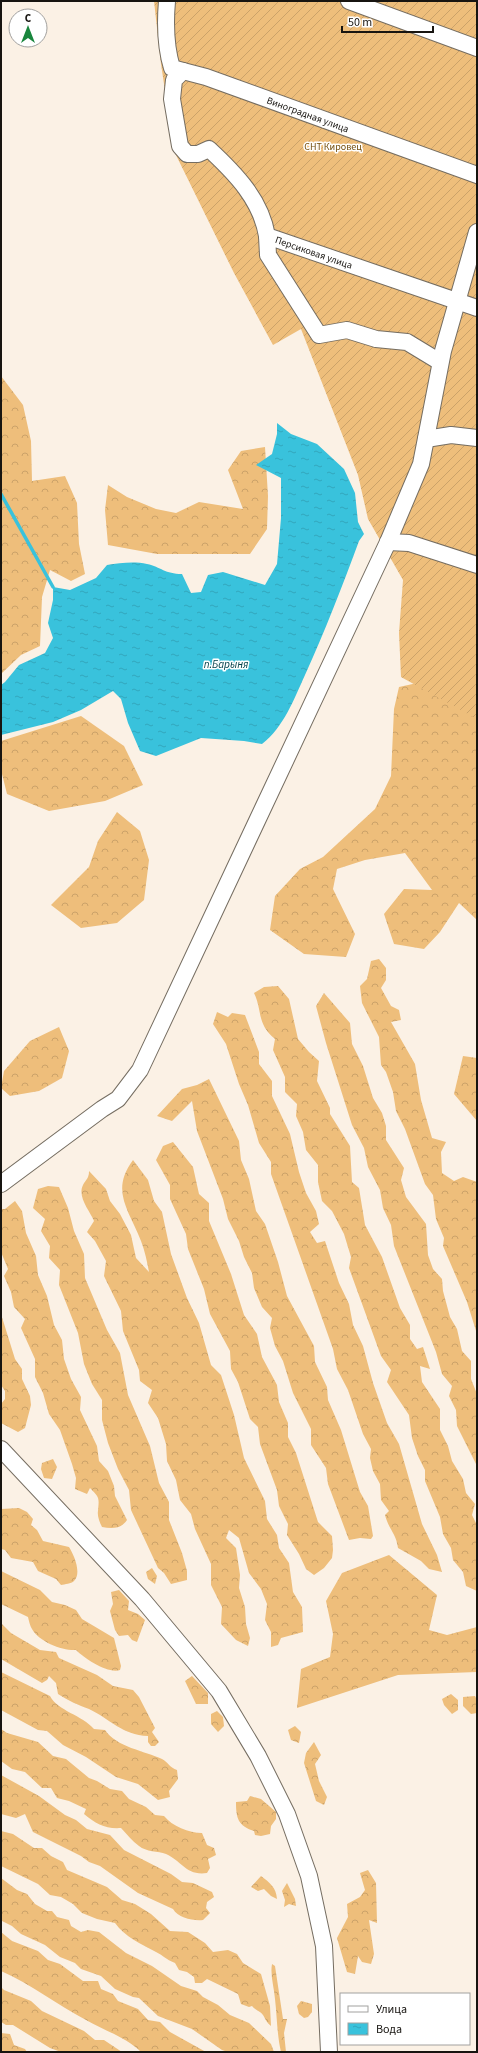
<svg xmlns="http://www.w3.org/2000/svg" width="478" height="2053" font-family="'Source Sans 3',sans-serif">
<defs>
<pattern id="forest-crowns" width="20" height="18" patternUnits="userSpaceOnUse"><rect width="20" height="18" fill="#eebe7b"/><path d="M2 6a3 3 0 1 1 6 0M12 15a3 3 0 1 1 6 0" fill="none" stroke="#cba269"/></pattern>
<pattern id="garden-furrows" width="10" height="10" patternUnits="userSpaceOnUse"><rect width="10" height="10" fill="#eebe7b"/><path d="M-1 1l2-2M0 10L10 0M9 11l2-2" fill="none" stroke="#cba269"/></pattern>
<pattern id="water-ripples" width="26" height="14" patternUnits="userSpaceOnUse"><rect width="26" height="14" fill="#39c2dc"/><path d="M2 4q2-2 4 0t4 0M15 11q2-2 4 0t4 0" fill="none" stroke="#32a6bc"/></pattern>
</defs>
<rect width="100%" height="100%" fill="#fbf1e5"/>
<!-- forest -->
<g fill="url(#forest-crowns)">
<polygon points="1,376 23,405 31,441 32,481 65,476 77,503 79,544 85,574 71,581 50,570 42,597 40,646 21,655 1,674"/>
<polygon points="265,447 268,496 267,529 250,554 157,554 108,545 105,510 108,485 127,497 156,509 176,513 199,502 243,509 228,470 241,451"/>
<polygon points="440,678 477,688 477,920 459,903 440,932 424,949 394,944 384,914 404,889 432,890 405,853 365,860 337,869 333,889 355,934 346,957 304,954 270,930 275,896 300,869 323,857 375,809 391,776 394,709 399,687"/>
<polygon points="81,716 124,746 143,785 105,801 49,811 7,794 1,770 1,741"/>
<polygon points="117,812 140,831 149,860 144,900 117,923 81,928 51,905 89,867 98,841"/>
<polygon points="379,959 386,968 386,980 381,988 391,1006 399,1010 401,1020 391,1022 415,1064 421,1100 432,1138 446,1142 441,1152 442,1173 454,1181 463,1177 477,1182 477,1334 467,1302 443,1246 444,1238 436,1219 433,1195 425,1184 405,1129 396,1111 393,1092 386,1072 381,1065 379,1037 362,1003 360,986 367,979 371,961"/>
<path d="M278,986l11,13 9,40 11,13 10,9 -2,20 13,27v6l20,32 2,36 7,6 6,37 17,32 18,51 10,17v14l7,10 6,-2 7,22 -10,-3 2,16 18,27v21l8,16 4,15 11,18 3,14 9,11 -3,11 5,10v66l-11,-5 -3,-14 -10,-12 -2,-12 -8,-14 -3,-17 -15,-36v-11l-7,-14 -6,-18 -3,-23 -22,-33 4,-12 -10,-14 -32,-88 2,-11 -7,-23 -12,-23 -10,-10 -4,-19v-17l-12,-15 -3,-18 -7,-16 1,-12 -12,-12v-15l-12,-27 2,-11c-19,-16 -12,-27 -21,-46l10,-6z"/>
<polygon points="324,993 350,1023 352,1044 363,1066 373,1098 382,1113 386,1126 386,1140 404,1168 401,1180 406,1197 426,1224 428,1255 433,1269 442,1279 443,1291 450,1317 457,1329 462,1351 471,1361 471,1379 477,1394 477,1466 457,1426 456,1410 449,1396 452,1386 442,1374 436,1352 394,1246 391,1225 383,1208 380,1190 368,1167 364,1148 352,1125 326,1043 316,1006"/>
<path d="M217,1012l11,5 4,-4 13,2 14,37v12l13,17v15l18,38 9,38 7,21 10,18 3,13 -9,8 7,11 8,-2 14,42 10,21 4,21 10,21 10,37 14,40 12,21 23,80 15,31 5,17 -13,-3 -8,-8 -23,-13c-2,-15 -9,-18 -13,-33l4,-4 -8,-11 -1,-16 -7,-13 -3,-13 1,-9 -8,-15 -15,-44 -11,-21 -4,-20 -62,-175v-12l-12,-19 -11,-38 -9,-21 -13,-40 -13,-20z"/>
<polygon points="59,1027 69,1051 62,1078 39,1091 10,1096 1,1088 4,1071 30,1041"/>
<polygon points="463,1056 477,1058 477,1121 454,1094"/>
<polygon points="209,1079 239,1141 241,1160 249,1179 256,1211 265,1224 278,1262 287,1296 314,1346 315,1362 327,1387 328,1400 341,1430 360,1492 368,1506 373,1536 371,1539 360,1538 349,1540 328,1484 326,1468 311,1445 311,1429 293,1393 283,1361 275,1346 270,1328 272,1318 262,1307 254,1288 252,1273 244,1257 239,1241 228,1219 223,1199 197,1131 192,1101 172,1121 157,1116 182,1089 197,1085"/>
<polygon points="173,1142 193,1167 199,1194 209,1203 209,1221 231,1274 244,1315 257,1334 262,1357 277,1385 279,1402 288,1423 288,1437 296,1453 318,1522 332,1536 333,1550 332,1558 324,1568 314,1575 306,1569 299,1554 287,1535 288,1524 279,1506 277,1490 260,1444 258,1427 250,1419 238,1382 231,1369 230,1351 210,1314 204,1289 188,1249 186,1234 170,1199 170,1185 156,1160 163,1146"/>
<path d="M133,1160l15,20 6,21 8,11 9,42 16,44 12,25 12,42 10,10 13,40 10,43 21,43 2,18 10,16 2,13 10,15 4,29 9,15 1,25 -22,6 -3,7 -7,2v-15l-6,-12 2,-16 -6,-15 -12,-16 -10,-35 -10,-8 -3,8 10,10 4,27 -1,13 6,19 1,17 4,14 -2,8 -12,-6 -15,-16 1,-17 -11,-22v-21l-16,-35 -4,-15 -11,-14 -4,-20 -9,-19 -1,-17 -8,-26 -10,-15 4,-13 -12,-9 -1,-11 -16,-39 -2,-20 -17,-35 2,-15 -11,-20 -8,-9 7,-11c-4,-10 -17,-24 -11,-36 3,-6 6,-6 6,-14l17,18 4,12 10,13 11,21 5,23 13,14c-2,-10 -4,-21 -8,-31 -12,-31 -31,-50 -8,-81z"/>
<polygon points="48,1186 59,1187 68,1208 74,1231 84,1254 85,1278 107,1330 120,1353 128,1395 150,1446 159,1483 169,1502 169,1520 182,1553 187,1571 187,1580 171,1584 164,1573 158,1568 131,1510 129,1490 118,1469 108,1443 102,1420 102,1400 92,1384 84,1364 78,1333 59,1285 60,1270 49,1258 50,1246 41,1231 45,1219 33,1208 38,1189"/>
<path d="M15,1201l7,10 4,22 10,23 2,19 9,21 7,29 8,15 2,19 7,20 10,18 -1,13 17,36 2,15 9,10 6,15 1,10 12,24c-6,9 -15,9 -25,7 -2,-4 -5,-11 -4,-16 1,-13 2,-13 -8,-23l-3,6 -12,-5 1,-11 -4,-14 -12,-34 -11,-16 -6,-21 -8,-16v-18l-14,-31 4,-9 -11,-12 -3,-15 -7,-16 4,-7 -7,-17v-43h4z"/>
<polygon points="1,1314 15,1359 22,1369 22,1379 30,1396 31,1405 25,1428 18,1432 1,1423 1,1404 5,1399 5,1391 1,1385"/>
<polygon points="53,1459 57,1467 52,1479 44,1478 41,1469 42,1463"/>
<path d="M19,1508l8,4 6,7 -2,6 6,5 6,11 26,6c5,8 13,26 5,34 -3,3 -9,3 -13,4l-5,-6 -18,-8 -5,-9 -22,-4 -6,-8 -4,-1v-40z"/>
<polygon points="389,1555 437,1595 429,1630 447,1635 477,1627 477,1672 398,1675 297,1708 301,1669 330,1657 333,1634 326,1601 342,1573"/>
<polygon points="152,1568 157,1576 155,1584 148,1579 146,1572"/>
<path d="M1,1571l39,19 12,12 13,3 11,5 6,9 32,19 7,28 -1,4c-12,4 -35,-11 -44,-20 -13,1 -37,-8 -44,-21 -2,-3 -3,-8 -4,-12l-27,-13z"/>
<polygon points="119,1590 129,1601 128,1610 138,1614 145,1620 137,1642 132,1640 128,1635 119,1636 115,1630 110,1611 113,1604 111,1592"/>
<path d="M1,1623l10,10 29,17 16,2 3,6 38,17 16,11 20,4 6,7 16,31 -3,4 7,10 -4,4h-4l-3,-4v-6c-26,-1 -38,-17 -59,-27 -11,-4 -20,-8 -31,-15l-2,-11 -7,-7 -2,4 -5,3 -41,-24z"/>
<path d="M1,1672l49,24c8,15 32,19 44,33l11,1c11,17 40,21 57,29 6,3 8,9 15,11l1,9 -9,12 1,6 -12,3 -20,-16 -22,-7 -30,-20 -23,-12 -16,-14 -9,-1 -37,-20z"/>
<polygon points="192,1676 208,1693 208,1704 196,1704 185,1681"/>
<polygon points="451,1694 458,1700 458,1710 452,1714 444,1705 442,1699"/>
<polygon points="475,1696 477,1700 477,1713 471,1714 463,1706 463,1697"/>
<polygon points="217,1711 223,1717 224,1726 218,1732 211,1724 211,1714"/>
<polygon points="295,1726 301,1732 299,1743 291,1740 288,1730"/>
<path d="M1,1729l6,4 31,9 15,14 13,3 23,19 8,3 13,8 12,2 7,8 17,8 9,8 9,1c8,10 25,17 38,17l5,12 7,3 2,7 -8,4 2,9 -3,5c-21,3 -25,-12 -41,-19 -8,-3 -20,-2 -27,-8 -7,-5 -12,-12 -18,-18 -16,1 -25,-4 -37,-14l2,-5 -17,-8 -12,-3 -6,-10h-9l-17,-16 -13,-3 -11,-8z"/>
<polygon points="314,1742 321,1755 315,1764 319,1781 327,1797 324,1805 316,1801 304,1763 306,1753"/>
<path d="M1,1775l38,21 26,19 11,5 11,9 23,6 14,15 47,24 11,8 11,1 19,9 2,5 -7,5 -1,6 4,5 -7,7c-10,1 -25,-2 -30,-11l-35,-16 -38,-27 -11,-4 -8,-6 -48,-24 -8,-18 -9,4 -15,-4z"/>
<path d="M250,1796l11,3 15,13v7l-5,7 -1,8 -9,2 -6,-1 -1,-4c-16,-5 -18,-13 -18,-29l11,-1z"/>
<path d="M1,1831l12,3 21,14h8l9,8 12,6 4,8 40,17 15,13 13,4 16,10 19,17 18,1 17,11 8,9 15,-2 9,4 6,9 18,11 9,32 1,20c-4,-3 -5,-6 -8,-11 -3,-4 -8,-5 -11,-9l-3,1 -8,-3 -3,-10 -31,-15 -5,4h-7l-1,-6 -7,-5 -8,-2 -4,-7c-10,-4 -11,-7 -19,-11 -15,-8 -31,-15 -41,-29l-18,-4 -15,-6 -9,-9 -12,-7 -11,-2 -12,-11 -37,-18z"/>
<polygon points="368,1870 376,1883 377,1923 369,1920 374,1954 371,1964 362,1962 358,1956 355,1974 347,1972 337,1938 348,1917 347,1904 360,1897 365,1890 360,1873"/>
<path d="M261,1876c9,7 15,11 16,23l-6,-3 -7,-7 -6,2 -7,-4z"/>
<polygon points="1,1878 17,1890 27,1894 35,1904 47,1911 52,1911 57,1917 69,1920 71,1926 81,1932 88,1930 99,1932 126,1953 152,1966 181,1986 197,1991 203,1997 218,2005 230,2015 249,2023 271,2044 274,2052 228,2052 222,2050 192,2029 158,2016 139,1998 133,1997 115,1989 101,1976 81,1969 75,1963 60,1957 45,1945 21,1934 12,1926 2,1921"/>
<polygon points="287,1883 295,1899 296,1906 289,1904 284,1907 285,1900 282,1891"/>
<path d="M1,1932l11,9 26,10 10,9 12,4 23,17h15l3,8 12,5 5,7 20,8 10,11 12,2 10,10 36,20h-65c-15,-15 -36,-21 -55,-32 -29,-15 -55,-36 -85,-49z"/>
<path d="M272,1964l3,2 8,53h4l-3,14 2,19h-5c-4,-17 -4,-36 -6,-53 -1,-12 -5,-24 -3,-35z"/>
<polygon points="1,1987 4,1990 31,2001 42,2011 84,2031 95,2040 104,2040 122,2052 61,2052 50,2048 13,2025 6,2025 1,2022"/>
<polygon points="301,2001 312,2004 312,2012 308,2017 304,2018 299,2014 297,2006"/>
<polygon points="1,2033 10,2034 14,2045 25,2049 27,2052 1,2052"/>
</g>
<!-- garden -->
<polygon fill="url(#garden-furrows)" points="154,1 477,1 477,719 401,677 399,633 403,580 368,519 358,475 301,329 273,345 234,273 174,151 161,64"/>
<!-- water -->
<path fill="url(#water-ripples)" d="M277,423l14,11 26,10 27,25 11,24 3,29 6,12 -5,7c-17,46 -34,90 -54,134 -11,24 -21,52 -43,69l-18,-3 -43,-3 -45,18 -16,-5 -12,-28 -7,-24 -8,-8 -32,19 -28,12 -52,13v-50l4,-3 14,-17 26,-12 8,-15 -5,-15 5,-23v-13l17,3 26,-12 11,-13c13,-2 27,-4 40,-1 14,3 18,10 35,10l9,19 10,-1 7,-17 15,-3 42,13 12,-21 4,-46v-40l-25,-13 16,-11 5,-20z"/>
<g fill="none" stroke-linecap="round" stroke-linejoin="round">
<!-- stream -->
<polyline stroke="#39c2dc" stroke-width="3.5" points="1,494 53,587"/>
<!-- minor casing -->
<g stroke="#756d61" stroke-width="18">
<g id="minor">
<path d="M167,1c-2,23 -2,44 5,67l11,3 -9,9 -2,19 8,47 7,8h11l11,-5c27,25 52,51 58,87"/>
<polyline points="349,1 477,48"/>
<polyline points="183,71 206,77 477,175"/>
<polyline points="440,362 407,342 376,339 347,330 319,335 268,255 267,236 477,308"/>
<polyline points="426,439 451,435 477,438"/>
<polyline points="388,542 409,543 477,565"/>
<polyline points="1,1184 102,1109 118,1099 140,1070 388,542 421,464 443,351 477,232"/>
<polyline points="1,1449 142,1599 219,1691 258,1756 287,1814 309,1876 324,1946 329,2052"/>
</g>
</g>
<!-- minor -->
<use href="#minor" stroke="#fff" stroke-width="16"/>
</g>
<g text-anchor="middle" stroke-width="3" stroke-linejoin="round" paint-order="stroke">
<!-- street labels -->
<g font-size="10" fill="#171410" stroke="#fff">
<text transform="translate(308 114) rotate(20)" y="4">Виноградная улица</text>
<text transform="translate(314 252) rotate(19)" y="4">Персиковая улица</text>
</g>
<!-- park labels -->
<g font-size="10" fill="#724d0d" stroke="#fff">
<text x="333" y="150">СНТ Кировец</text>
</g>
<!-- water labels -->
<g font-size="11" font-style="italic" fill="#02414b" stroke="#fff">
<text x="226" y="668">п.Барыня</text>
</g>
</g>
<!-- border -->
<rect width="478" height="2053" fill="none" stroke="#171410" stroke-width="4"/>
<!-- legend -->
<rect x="340" y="1993" width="130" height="52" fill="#ffffff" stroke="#a2a19f"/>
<rect x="348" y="2006" width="20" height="6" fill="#ffffff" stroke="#a2a19f"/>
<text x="376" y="2013" font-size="12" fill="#171410">Улица</text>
<rect x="348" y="2023" width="20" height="12" fill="url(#water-ripples)" stroke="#a2a19f"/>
<text x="376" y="2033" font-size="12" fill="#171410">Вода</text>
<!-- north arrow -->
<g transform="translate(28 28)"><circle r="19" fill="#ffffff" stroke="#a2a19f"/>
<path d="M0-3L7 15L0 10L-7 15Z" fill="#19863d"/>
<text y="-6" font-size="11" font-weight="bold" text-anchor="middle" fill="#171410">С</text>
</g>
<!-- scale -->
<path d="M342 26v6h91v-6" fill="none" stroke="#171410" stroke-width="2"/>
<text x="348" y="26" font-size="12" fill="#171410" stroke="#ffffff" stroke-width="3" paint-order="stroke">50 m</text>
</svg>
